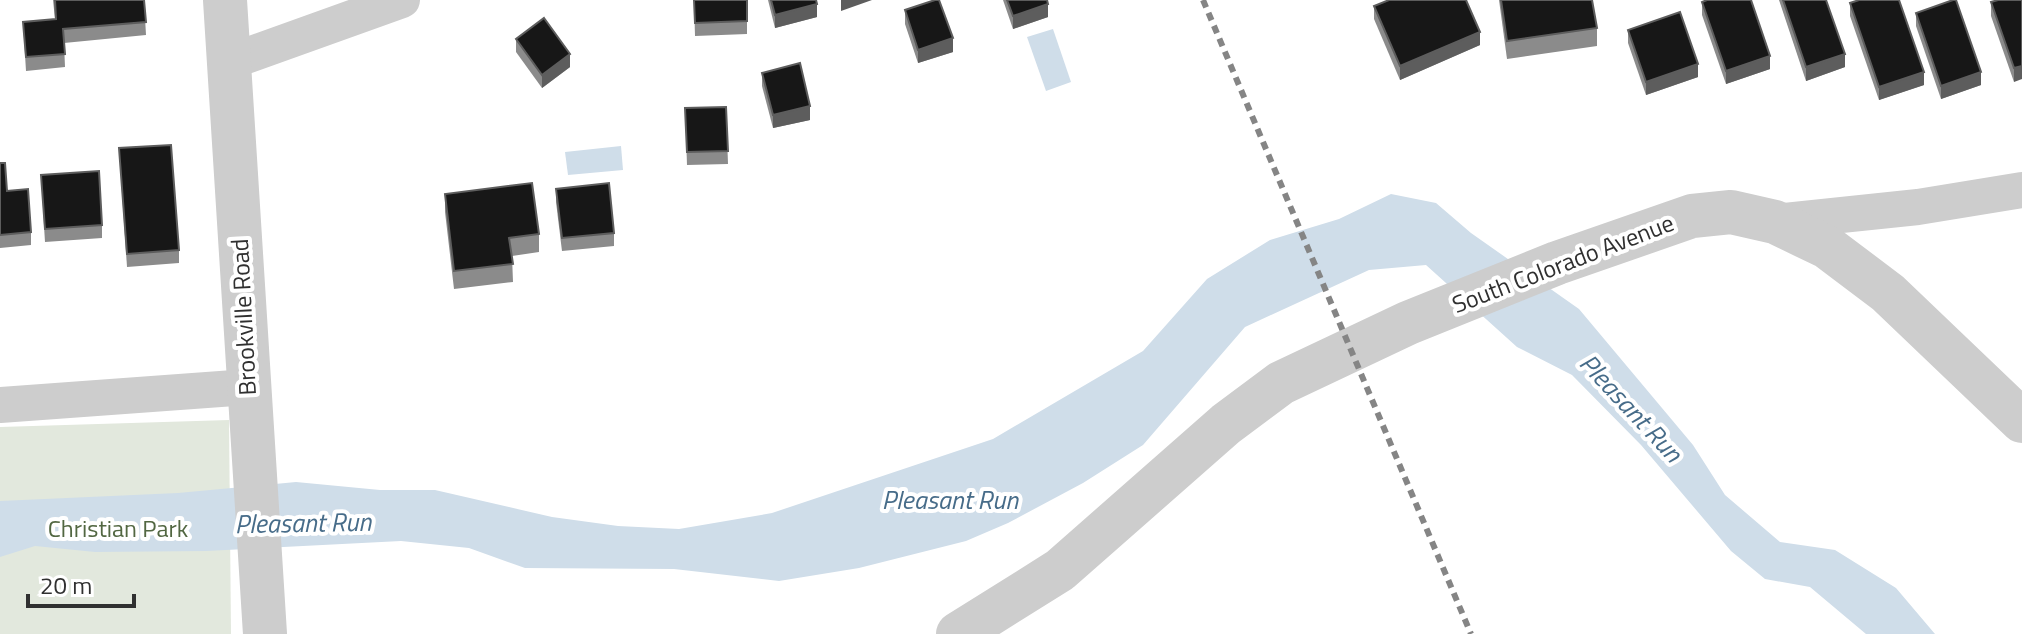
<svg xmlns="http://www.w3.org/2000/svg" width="2022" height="634" font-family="'Titillium Web',sans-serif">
<rect width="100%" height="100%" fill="#fff"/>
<!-- green -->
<polygon fill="#e2e8dd" points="229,420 231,634 0,634 0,427"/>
<!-- water -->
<g fill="#cfdde9">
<polygon points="1053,29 1071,82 1046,91 1027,37"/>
<polygon points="621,146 623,170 568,175 565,152"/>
<polygon points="1391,194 1436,203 1471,233 1579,309 1693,445 1725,495 1780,542 1835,550 1896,588 1935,634 1866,634 1810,587 1765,579 1731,551 1641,445 1572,375 1517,347 1426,265 1369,270 1245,327 1143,445 1083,483 1008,523 966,541 859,568 779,581 674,569 525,568 469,548 401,541 206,551 95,552 35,546 0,557 0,501 178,493 296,482 380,490 435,490 552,517 618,526 679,529 772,513 993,439 1143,351 1207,279 1270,240 1339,219"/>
</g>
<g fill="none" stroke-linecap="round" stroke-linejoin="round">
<!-- minor -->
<g stroke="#cdcdcd" stroke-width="36">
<polyline points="229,62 402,0"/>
<polyline points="1775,222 1918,207 2022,190"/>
<polyline points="0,405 248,387"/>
</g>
<!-- tertiary -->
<g stroke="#cdcdcd" stroke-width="44">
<polyline points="225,0 265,634"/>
<polyline points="958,634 1060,570 1226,424 1281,383 1408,323 1557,263 1692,216 1731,212 1775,222 1827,247 1888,293 2022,421"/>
</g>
<!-- rail -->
<polyline stroke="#858585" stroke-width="6" stroke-dasharray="8 6" stroke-linecap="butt" points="1203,0 1471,634"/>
</g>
<!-- wall -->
<g fill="#8b8b8b">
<polygon points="53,0 144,0 146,35 64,43 65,67 26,71 23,22 55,19"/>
<polygon points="694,0 747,0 747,34 695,36"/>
<polygon points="768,0 816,0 817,17 775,28"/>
<polygon points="1003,0 1047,0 1048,17 1013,29"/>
<polygon points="1499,0 1592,0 1597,28 1597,46 1507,59"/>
<polygon points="1779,0 1826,0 1845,67 1806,81"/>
<polygon points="2022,0 2014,82 1991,16 1991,2"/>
<polygon points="1702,2 1770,69 1726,84 1702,15"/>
<polygon points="1850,3 1924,85 1879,100 1850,16"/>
<polygon points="1374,6 1480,45 1400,80 1374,19"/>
<polygon points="905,10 953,52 918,63 905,24"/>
<polygon points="1916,13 1981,85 1941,99 1916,26"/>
<polygon points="1628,30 1698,77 1646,95 1628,43"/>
<polygon points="516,39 570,67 542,88 516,52"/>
<polygon points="762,73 810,120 773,128 762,86"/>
<polygon points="726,107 728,164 687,165 685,108"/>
<polygon points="119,148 179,250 179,263 127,267"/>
<polygon points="0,163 7,191 31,232 31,245 0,248"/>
<polygon points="41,175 102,225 102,238 45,242"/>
<polygon points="556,189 614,233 614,246 562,251 556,202"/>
<polygon points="445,194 539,234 539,252 512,256 513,282 454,289 445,212"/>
</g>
<!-- shaded-wall -->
<g fill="#5d5d5d">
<polygon points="841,0 872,0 841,11"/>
<polygon points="817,4 817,17 775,28 775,15"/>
<polygon points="1048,4 1048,17 1013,29 1013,16"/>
<polygon points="1480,32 1480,45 1400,80 1400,66"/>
<polygon points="953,38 953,52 918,63 918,50"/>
<polygon points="570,54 570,67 542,88 542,75"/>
<polygon points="1845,54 1845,67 1806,81 1806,67"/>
<polygon points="1770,56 1770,69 1726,84 1726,71"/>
<polygon points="1698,64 1698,77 1646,95 1646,82"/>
<polygon points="2022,66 2022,79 2014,82 2014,68"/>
<polygon points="1924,72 1924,85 1879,100 1879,87"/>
<polygon points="1981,72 1981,85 1941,99 1941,86"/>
<polygon points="810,106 810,120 773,128 773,115"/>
</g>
<!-- building -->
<g fill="#171717" stroke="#5d5d5d" stroke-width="2">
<polygon points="55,0 144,0 146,22 63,29 65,54 26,57 23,22 56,19"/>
<polygon points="694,0 747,0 747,21 695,23"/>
<polygon points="771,0 816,0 817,4 775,15"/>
<polygon points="935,0 939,0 953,38 918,50 905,10"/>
<polygon points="1007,0 1047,0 1048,4 1013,16"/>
<polygon points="1389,0 1466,0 1480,32 1400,66 1374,6"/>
<polygon points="1501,0 1592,0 1597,28 1507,41"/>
<polygon points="1707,0 1751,0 1770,56 1726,71 1702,2"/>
<polygon points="1783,0 1826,0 1845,54 1806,67"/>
<polygon points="1859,0 1899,0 1924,72 1879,87 1850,3"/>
<polygon points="1953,0 1956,0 1981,72 1941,86 1916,13"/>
<polygon points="1998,0 2022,0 2022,66 2014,68 1991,2"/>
<polygon points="1680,12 1698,64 1646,82 1628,30"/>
<polygon points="544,18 570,54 542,75 516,39"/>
<polygon points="800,63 810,106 773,115 762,73"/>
<polygon points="726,107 728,151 687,152 685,108"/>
<polygon points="171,145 179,250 127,254 119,148"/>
<polygon points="0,163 5,163 7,191 28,189 31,232 0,235"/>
<polygon points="99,171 102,225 45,229 41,175"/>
<polygon points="532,183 539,234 509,238 513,264 454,271 445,194"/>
<polygon points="609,183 614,233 562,238 556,189"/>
</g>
<g text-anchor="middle" stroke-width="8" stroke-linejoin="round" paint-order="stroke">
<!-- street labels -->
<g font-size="24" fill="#303030" stroke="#fff">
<text transform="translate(1563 264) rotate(-21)" y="8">South Colorado Avenue</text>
<text transform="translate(244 317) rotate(-93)" y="8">Brookville Road</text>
</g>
<!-- park labels -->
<g font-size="24" fill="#526742" stroke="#fff">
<text x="118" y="537">Christian Park</text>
</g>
<!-- water labels -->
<g font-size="26" font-style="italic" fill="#476c89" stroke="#fff">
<text transform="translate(1631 408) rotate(47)" y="9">Pleasant Run</text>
<text x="950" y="509">Pleasant Run</text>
<text transform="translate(303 523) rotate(-1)" y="9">Pleasant Run</text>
</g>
</g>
<!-- scale -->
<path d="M28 594v12h106v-12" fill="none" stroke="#303030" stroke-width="4"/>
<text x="40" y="594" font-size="24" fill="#303030" stroke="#ffffff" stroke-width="6" paint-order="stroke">20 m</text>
</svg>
